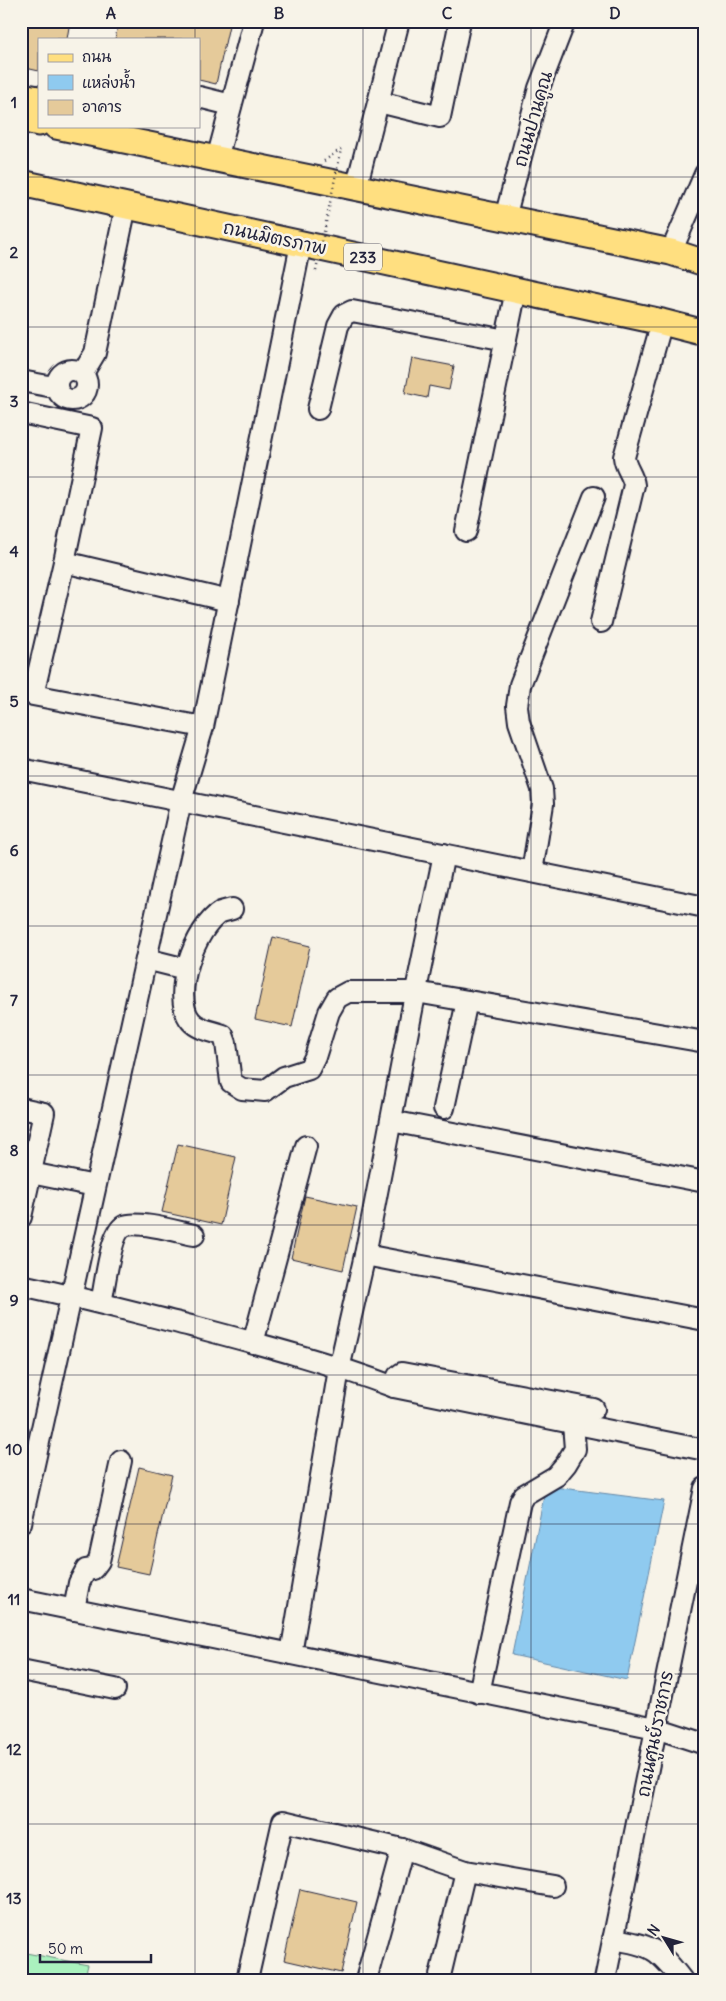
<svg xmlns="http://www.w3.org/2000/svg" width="726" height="2001" font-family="Delius,'Playpen Sans Thai',sans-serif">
<rect width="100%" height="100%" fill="#f7f3e8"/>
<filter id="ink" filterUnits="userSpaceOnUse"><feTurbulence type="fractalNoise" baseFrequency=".02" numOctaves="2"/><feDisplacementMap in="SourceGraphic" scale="10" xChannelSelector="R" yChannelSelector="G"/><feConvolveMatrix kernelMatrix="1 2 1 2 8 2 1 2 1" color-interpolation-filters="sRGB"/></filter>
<g filter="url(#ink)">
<!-- green -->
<polygon fill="#aaf1be" stroke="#668a7c" points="21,1952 88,1965 84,1980 21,1980"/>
<!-- water -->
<polygon fill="#8fcaef" stroke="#6387a7" points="546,1486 664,1501 627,1680 512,1655"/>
<!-- building -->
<g fill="#e5ca9a" stroke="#22223b">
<polygon points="21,21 70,21 67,39 39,39 39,71 21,67"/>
<polygon points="119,21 230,21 216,84 199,80 199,39 115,39"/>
<polygon points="412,358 454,366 449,390 429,386 427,398 405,393"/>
<polygon points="273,937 310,946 292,1027 255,1019"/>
<polygon points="178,1144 236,1157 221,1225 162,1212"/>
<polygon points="305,1196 357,1207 343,1270 291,1258"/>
<polygon points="139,1467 172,1475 149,1574 116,1567"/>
<polygon points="300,1889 357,1902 341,1973 284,1960"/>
</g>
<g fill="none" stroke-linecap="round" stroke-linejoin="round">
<!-- minor casing -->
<g stroke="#22223b" stroke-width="24">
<g id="minor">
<polyline points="199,97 231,105"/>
<polyline points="379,102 440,117 460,21"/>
<polyline points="217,159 254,21"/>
<polyline points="356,188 399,21"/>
<polyline points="505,218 539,88 565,21"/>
<polyline points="671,252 705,174"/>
<circle cx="72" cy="385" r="15"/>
<polyline points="83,373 95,353 126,206"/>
<polyline points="21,381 48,386 57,385"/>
<polyline points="318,409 338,326 344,315 352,311 506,340"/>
<polyline points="21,413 92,428 64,562 33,695 203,727"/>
<polyline points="466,531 516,290"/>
<polyline points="64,562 229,601"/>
<path d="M601,622l33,-137c-1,-10 -9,-17 -10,-28l38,-135"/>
<polyline points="21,769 705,907"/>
<polyline points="532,872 543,804 542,789 519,722 517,706 520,685 594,497"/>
<path d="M232,909c-3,1 -8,2 -11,3 -26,15 -51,85 -30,109 8,9 21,10 32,14l3,8 5,39 11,7 23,2 19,-14 25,-8 6,-12 14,-45 8,-14 11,-6h68l289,50"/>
<polyline points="146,959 186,969"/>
<polyline points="21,1108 44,1113 21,1217"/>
<polyline points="444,1108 467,1001"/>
<polyline points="391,1121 705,1182"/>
<polyline points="21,1171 95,1186"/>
<polyline points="365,1255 705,1320"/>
<path d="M21,1285c57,12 113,27 170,41 68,18 137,36 203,61l311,63"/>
<path d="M101,1303c4,-16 9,-70 23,-77 13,-6 55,6 70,9"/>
<polyline points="253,1343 306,1146"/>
<polyline points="394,1387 398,1376 402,1373 594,1409"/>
<polyline points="21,1523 181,801 203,727 301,244"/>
<polyline points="21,1599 656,1728 705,1744"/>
<polyline points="74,1610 79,1583 86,1570 93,1569 99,1561 121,1461"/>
<polyline points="291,1654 339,1369 365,1255 413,1005 444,854"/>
<polyline points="21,1670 115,1689"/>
<polyline points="479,1693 520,1502 524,1495 556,1476 566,1464 575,1449 573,1424"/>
<path d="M613,1939c39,6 45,10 69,41"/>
<polyline points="247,1980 283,1821 402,1849 465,1871 553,1886"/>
<polyline points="366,1980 402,1849"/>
<polyline points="439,1980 465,1871"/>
<polyline points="605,1980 705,1488"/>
</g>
</g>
<!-- major casing -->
<g stroke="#22223b" stroke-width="29">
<g id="major">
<polyline points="21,96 39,99"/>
<polyline points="21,119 39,123"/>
<polyline points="56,126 671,252 705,263"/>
<polyline points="21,183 662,322 705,333"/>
</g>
</g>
<!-- path -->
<polyline stroke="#22223b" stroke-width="2.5" stroke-dasharray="1 4" stroke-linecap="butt" points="324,161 341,149"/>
<!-- minor -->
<use href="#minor" stroke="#f7f3e8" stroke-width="20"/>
<!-- major -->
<use href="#major" stroke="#ffdf80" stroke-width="25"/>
<!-- path-bridge -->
<polyline stroke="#22223b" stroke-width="2.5" stroke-dasharray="1 4" stroke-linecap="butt" points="316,271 341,149"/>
</g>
</g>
<!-- grid -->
<path fill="none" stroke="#22223b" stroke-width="1" stroke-opacity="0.55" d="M195,21v18M363,21v1959M531,21v1959M195,126v1854M21,177h684M21,327h684M21,477h684M21,626h684M21,776h684M21,926h684M21,1075h684M21,1225h684M21,1375h684M21,1524h684M21,1674h684M21,1824h684"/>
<g text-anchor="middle" stroke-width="5" stroke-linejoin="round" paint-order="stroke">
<!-- shield labels -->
<rect fill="#f7f3e8" stroke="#62616f" stroke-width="1" x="344" y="243.5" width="38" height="27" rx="4"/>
<g font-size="16" font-weight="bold" fill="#22223b">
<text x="363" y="263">233</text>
</g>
<!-- street labels -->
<g font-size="18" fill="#22223b" stroke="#f7f3e8">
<text transform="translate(533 119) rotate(-74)" y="6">ถนนปานคูณ</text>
<text transform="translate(275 238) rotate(12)" y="6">ถนนมิตรภาพ</text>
<text transform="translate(655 1734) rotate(-79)" y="6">ถนนศูนย์ราชการ</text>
</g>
</g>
<!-- margin -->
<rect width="726" height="2001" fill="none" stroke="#f7f3e8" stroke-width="55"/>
<!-- legend -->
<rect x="38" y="38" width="162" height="90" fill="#f7f3e8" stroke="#a29fa3"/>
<rect x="48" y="54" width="25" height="8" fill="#ffdf80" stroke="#a29fa3"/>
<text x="82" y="62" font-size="15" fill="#22223b">ถนน</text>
<rect x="48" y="75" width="25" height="15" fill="#8fcaef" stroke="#a29fa3"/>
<text x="82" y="88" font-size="15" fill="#22223b">แหล่งน้ำ</text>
<rect x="48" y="100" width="25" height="15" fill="#e5ca9a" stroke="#a29fa3"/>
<text x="82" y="112" font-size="15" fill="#22223b">อาคาร</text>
<!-- north arrow -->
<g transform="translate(664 1938) rotate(307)" stroke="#f7f3e8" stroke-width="4" paint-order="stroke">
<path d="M0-4L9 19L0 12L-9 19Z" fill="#22223b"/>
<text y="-8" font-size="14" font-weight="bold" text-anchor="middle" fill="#22223b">N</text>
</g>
<!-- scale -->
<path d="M40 1954v8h111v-8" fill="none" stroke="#22223b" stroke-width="2.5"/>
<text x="48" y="1954" font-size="15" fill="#22223b" stroke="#f7f3e8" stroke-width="4" paint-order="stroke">50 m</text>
<rect x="28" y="28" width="670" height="1946" fill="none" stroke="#22223b" stroke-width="2"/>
<g font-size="16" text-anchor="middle" font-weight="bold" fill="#22223b">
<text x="111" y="19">A</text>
<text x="279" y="19">B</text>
<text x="447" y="19">C</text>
<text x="615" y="19">D</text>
<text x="14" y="108">1</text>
<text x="14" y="258">2</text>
<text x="14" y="407">3</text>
<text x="14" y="557">4</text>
<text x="14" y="707">5</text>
<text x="14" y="856">6</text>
<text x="14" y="1006">7</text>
<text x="14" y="1156">8</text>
<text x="14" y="1306">9</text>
<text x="14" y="1455">10</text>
<text x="14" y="1605">11</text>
<text x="14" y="1755">12</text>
<text x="14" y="1904">13</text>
</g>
</svg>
